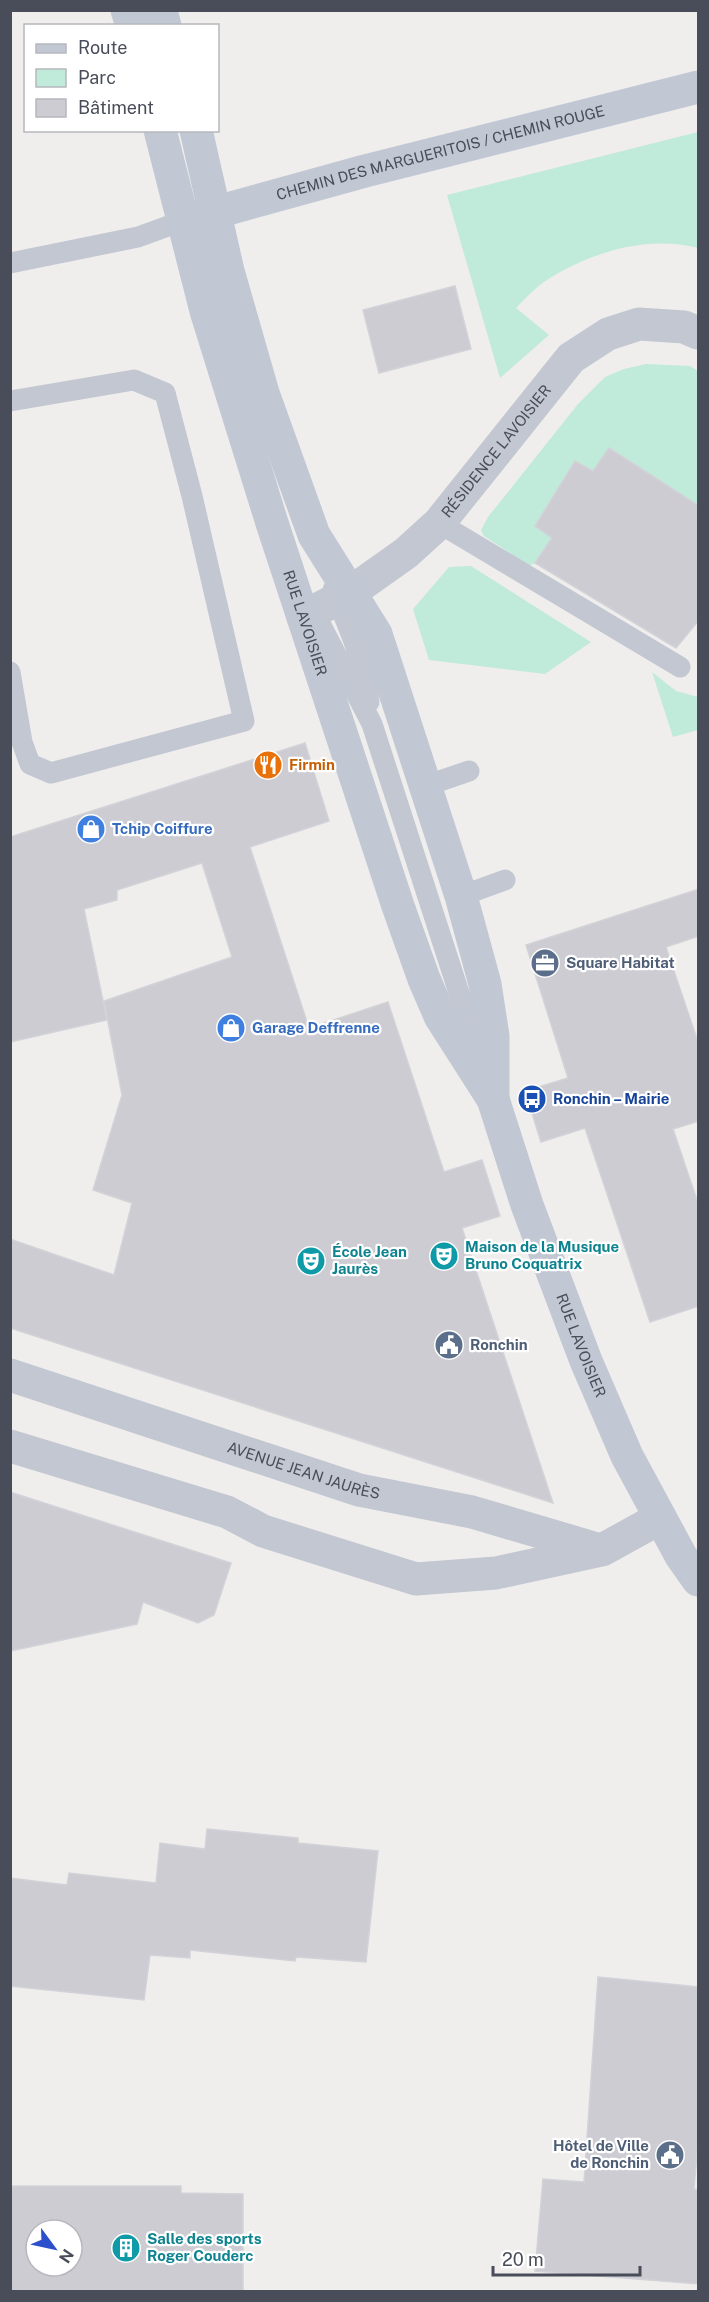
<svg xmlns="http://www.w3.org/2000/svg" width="709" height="2302" font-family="'Public Sans',sans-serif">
<rect width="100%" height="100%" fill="#f0eeed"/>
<!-- green -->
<g fill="#c0ead9">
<path d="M698,132v116c-51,-13 -107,4 -151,32 -11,7 -22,19 -31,28l33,27 -49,43 -53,-183z"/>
<polygon points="646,364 690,366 698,371 698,506 609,448 593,471 575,461 535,526 552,538 535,563 529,566 484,536 481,530 488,517 578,404 605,377 624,369"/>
<polygon points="471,566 591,642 545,674 429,660 413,609 449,567"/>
<polygon points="652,672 676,691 698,697 698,730 673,737"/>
</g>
<!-- building -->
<g fill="#ccccd2" stroke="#d2d3d8" stroke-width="1.5" fill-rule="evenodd">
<polygon points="455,286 471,349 379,373 363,310"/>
<polygon points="609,448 699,506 699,620 676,648 535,563 552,538 535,526 575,461 593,471"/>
<polygon points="305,743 329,821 250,847 309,1028 388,1002 444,1172 482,1160 500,1216 462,1228 553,1503 10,1328 10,1239 114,1275 132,1203 93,1190 122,1095 104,1001 232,957 202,863 117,890 117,900 84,909 107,1020 10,1042 10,837"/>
<polygon points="699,889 699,936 666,947 699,1045 699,1121 673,1129 699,1206 699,1306 650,1322 585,1128 541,1142 525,1091 568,1078 526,945"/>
<polygon points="10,1492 231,1563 214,1615 198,1623 143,1602 137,1624 10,1651"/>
<polygon points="207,1829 298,1838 298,1843 378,1851 366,1962 296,1957 295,1961 190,1950 190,1958 150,1955 144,2000 10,1986 10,1878 67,1885 69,1873 156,1883 160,1843 205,1849"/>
<polygon points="598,1977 699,1987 699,2130 694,2189 699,2190 699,2284 535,2271 543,2179 584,2182"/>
<path d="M10,2186h171v7l62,1v98h-233zM36,2230h36v36h-36z"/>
</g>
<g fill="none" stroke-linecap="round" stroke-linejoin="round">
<!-- lane -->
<g stroke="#c2c7d1" stroke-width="21">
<polyline points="10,263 138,237 182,221"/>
<polyline points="10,401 134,380 165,393 192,496 244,721 51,773 30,764 22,742 10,672"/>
<polyline points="439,523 680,667"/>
<path d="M333,590c16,37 31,72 36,112"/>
<polyline points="311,606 372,724 483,1067"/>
<polyline points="425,786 469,771"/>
<polyline points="461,896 505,880"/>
</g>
<!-- street -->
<g stroke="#c2c7d1" stroke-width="33">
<path id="s1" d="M303,617l48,-25 55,-39 33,-30 132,-165 37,-24 31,-10 45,3 14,6"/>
<path id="s2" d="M10,1375l349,115 113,22 125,37"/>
<polyline points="10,1446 227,1512 263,1531 416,1579 496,1573 602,1550 660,1518"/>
</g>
<!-- secondary -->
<g stroke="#c2c7d4" stroke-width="33">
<polyline points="127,10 132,26"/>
<polyline points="161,10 165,26"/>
<path id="s3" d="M160,130l46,181 66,212 126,383 26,73 16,37 53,83 34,106 59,156 41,95 54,100 17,24"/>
<polyline points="196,130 228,271 263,393 314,535 376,634 461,896 485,984 493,1036 493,1099"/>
<path id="s4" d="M195,218l170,-47 333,-84"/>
</g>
</g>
<!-- icons -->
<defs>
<g id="restaurant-disc" transform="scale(1.5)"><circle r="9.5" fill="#e8710a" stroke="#fff"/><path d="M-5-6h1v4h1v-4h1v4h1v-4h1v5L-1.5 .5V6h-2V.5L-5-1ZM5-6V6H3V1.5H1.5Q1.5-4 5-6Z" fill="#fff"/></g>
<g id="shop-disc" transform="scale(1.5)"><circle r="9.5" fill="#3f7fe0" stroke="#fff"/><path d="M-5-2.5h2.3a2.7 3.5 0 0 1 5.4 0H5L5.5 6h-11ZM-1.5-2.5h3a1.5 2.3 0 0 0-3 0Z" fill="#fff"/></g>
<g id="office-disc" transform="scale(1.5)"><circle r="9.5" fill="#5c6f8a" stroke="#fff"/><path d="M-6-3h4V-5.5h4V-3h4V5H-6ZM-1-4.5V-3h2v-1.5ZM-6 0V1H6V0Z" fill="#fff"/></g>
<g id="bus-disc" transform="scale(1.5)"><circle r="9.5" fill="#1a4fb4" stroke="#fff"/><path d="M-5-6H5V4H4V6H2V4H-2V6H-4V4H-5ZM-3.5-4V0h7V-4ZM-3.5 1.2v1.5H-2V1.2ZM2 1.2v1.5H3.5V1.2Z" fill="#fff"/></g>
<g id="theatre-disc" transform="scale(1.5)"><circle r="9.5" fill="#0f9aa8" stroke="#fff"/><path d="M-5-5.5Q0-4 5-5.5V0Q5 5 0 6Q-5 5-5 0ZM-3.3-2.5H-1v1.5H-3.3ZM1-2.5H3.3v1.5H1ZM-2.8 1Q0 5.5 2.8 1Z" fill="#fff"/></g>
<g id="civic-disc" transform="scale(1.5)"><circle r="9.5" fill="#5c6f8a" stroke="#fff"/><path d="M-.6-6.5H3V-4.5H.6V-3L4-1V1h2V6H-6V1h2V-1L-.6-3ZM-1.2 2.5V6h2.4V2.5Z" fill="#fff"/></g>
<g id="building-disc" transform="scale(1.5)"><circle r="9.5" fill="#0f9aa8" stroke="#fff"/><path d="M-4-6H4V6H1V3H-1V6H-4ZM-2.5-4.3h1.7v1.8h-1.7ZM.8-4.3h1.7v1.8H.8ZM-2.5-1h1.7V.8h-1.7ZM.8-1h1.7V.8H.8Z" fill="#fff"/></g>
</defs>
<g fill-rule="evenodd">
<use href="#restaurant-disc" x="268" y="765"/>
<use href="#shop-disc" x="91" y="829"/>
<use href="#office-disc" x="545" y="963"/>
<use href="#shop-disc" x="231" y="1028"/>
<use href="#bus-disc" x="532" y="1099"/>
<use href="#theatre-disc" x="444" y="1256"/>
<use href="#theatre-disc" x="311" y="1261"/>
<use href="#civic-disc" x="449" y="1345"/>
<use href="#civic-disc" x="670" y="2155"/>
<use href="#building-disc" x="126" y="2248"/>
</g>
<g text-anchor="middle" stroke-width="4.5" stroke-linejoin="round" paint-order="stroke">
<!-- street labels -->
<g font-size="15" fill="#484d59" stroke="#fff">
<text dy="5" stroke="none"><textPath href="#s4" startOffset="254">CHEMIN DES MARGUERITOIS / CHEMIN ROUGE</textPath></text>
<text dy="5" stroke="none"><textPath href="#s1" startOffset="258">RÉSIDENCE LAVOISIER</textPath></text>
<text dy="5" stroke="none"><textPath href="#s3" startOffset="514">RUE LAVOISIER</textPath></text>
<text dy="5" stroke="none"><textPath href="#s3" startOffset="1290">RUE LAVOISIER</textPath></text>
<text dy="5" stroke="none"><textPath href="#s2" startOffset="309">AVENUE JEAN JAURÈS</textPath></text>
</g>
<!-- food labels -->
<g font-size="15" font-weight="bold" fill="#c56008" stroke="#fff" text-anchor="start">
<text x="289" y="770">Firmin</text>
</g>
<!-- shop labels -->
<g font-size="15" font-weight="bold" fill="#366cbe" stroke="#fff" text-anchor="start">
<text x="112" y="834">Tchip Coiffure</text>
<text x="252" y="1033">Garage Deffrenne</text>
</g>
<!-- service labels -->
<g font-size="15" font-weight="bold" fill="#4e5e75" stroke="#fff" text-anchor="start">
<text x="566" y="968">Square Habitat</text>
<text x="470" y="1350">Ronchin</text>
<text x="649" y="2151" text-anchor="end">Hôtel de Ville<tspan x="649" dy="17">de Ronchin</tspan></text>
</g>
<!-- transit labels -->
<g font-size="15" font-weight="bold" fill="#164399" stroke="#fff" text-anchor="start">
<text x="553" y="1104">Ronchin – Mairie</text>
</g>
<!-- culture labels -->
<g font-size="15" font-weight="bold" fill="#0d838f" stroke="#fff" text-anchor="start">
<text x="465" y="1252">Maison de la Musique<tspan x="465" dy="17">Bruno Coquatrix</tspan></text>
<text x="332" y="1257">École Jean<tspan x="332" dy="17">Jaurès</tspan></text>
<text x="147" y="2244">Salle des sports<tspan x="147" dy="17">Roger Couderc</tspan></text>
</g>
</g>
<!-- border -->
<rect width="709" height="2302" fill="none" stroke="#484d59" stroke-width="24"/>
<!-- legend -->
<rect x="24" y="24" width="195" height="108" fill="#ffffff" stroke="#b6b8bd" stroke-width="1.5"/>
<rect x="36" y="44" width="30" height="9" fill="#c2c7d4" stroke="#b6b8bd" stroke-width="1.5"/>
<text x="78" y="54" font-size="18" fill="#484d59">Route</text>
<rect x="36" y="69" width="30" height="18" fill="#c0ead9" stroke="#b6b8bd" stroke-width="1.5"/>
<text x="78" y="84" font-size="18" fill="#484d59">Parc</text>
<rect x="36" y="99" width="30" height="18" fill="#ccccd2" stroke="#b6b8bd" stroke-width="1.5"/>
<text x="78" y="114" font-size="18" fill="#484d59">Bâtiment</text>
<!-- north arrow -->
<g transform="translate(54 2248) rotate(123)"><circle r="28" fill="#ffffff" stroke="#b6b8bd" stroke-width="1.5"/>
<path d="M0-4.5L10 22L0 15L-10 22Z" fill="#2c50cc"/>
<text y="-9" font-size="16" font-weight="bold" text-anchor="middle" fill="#484d59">N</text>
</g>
<!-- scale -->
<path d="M493 2266v9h147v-9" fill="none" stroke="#484d59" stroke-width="3"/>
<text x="502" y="2266" font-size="18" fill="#484d59" stroke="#ffffff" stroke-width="4.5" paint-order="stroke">20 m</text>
</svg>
